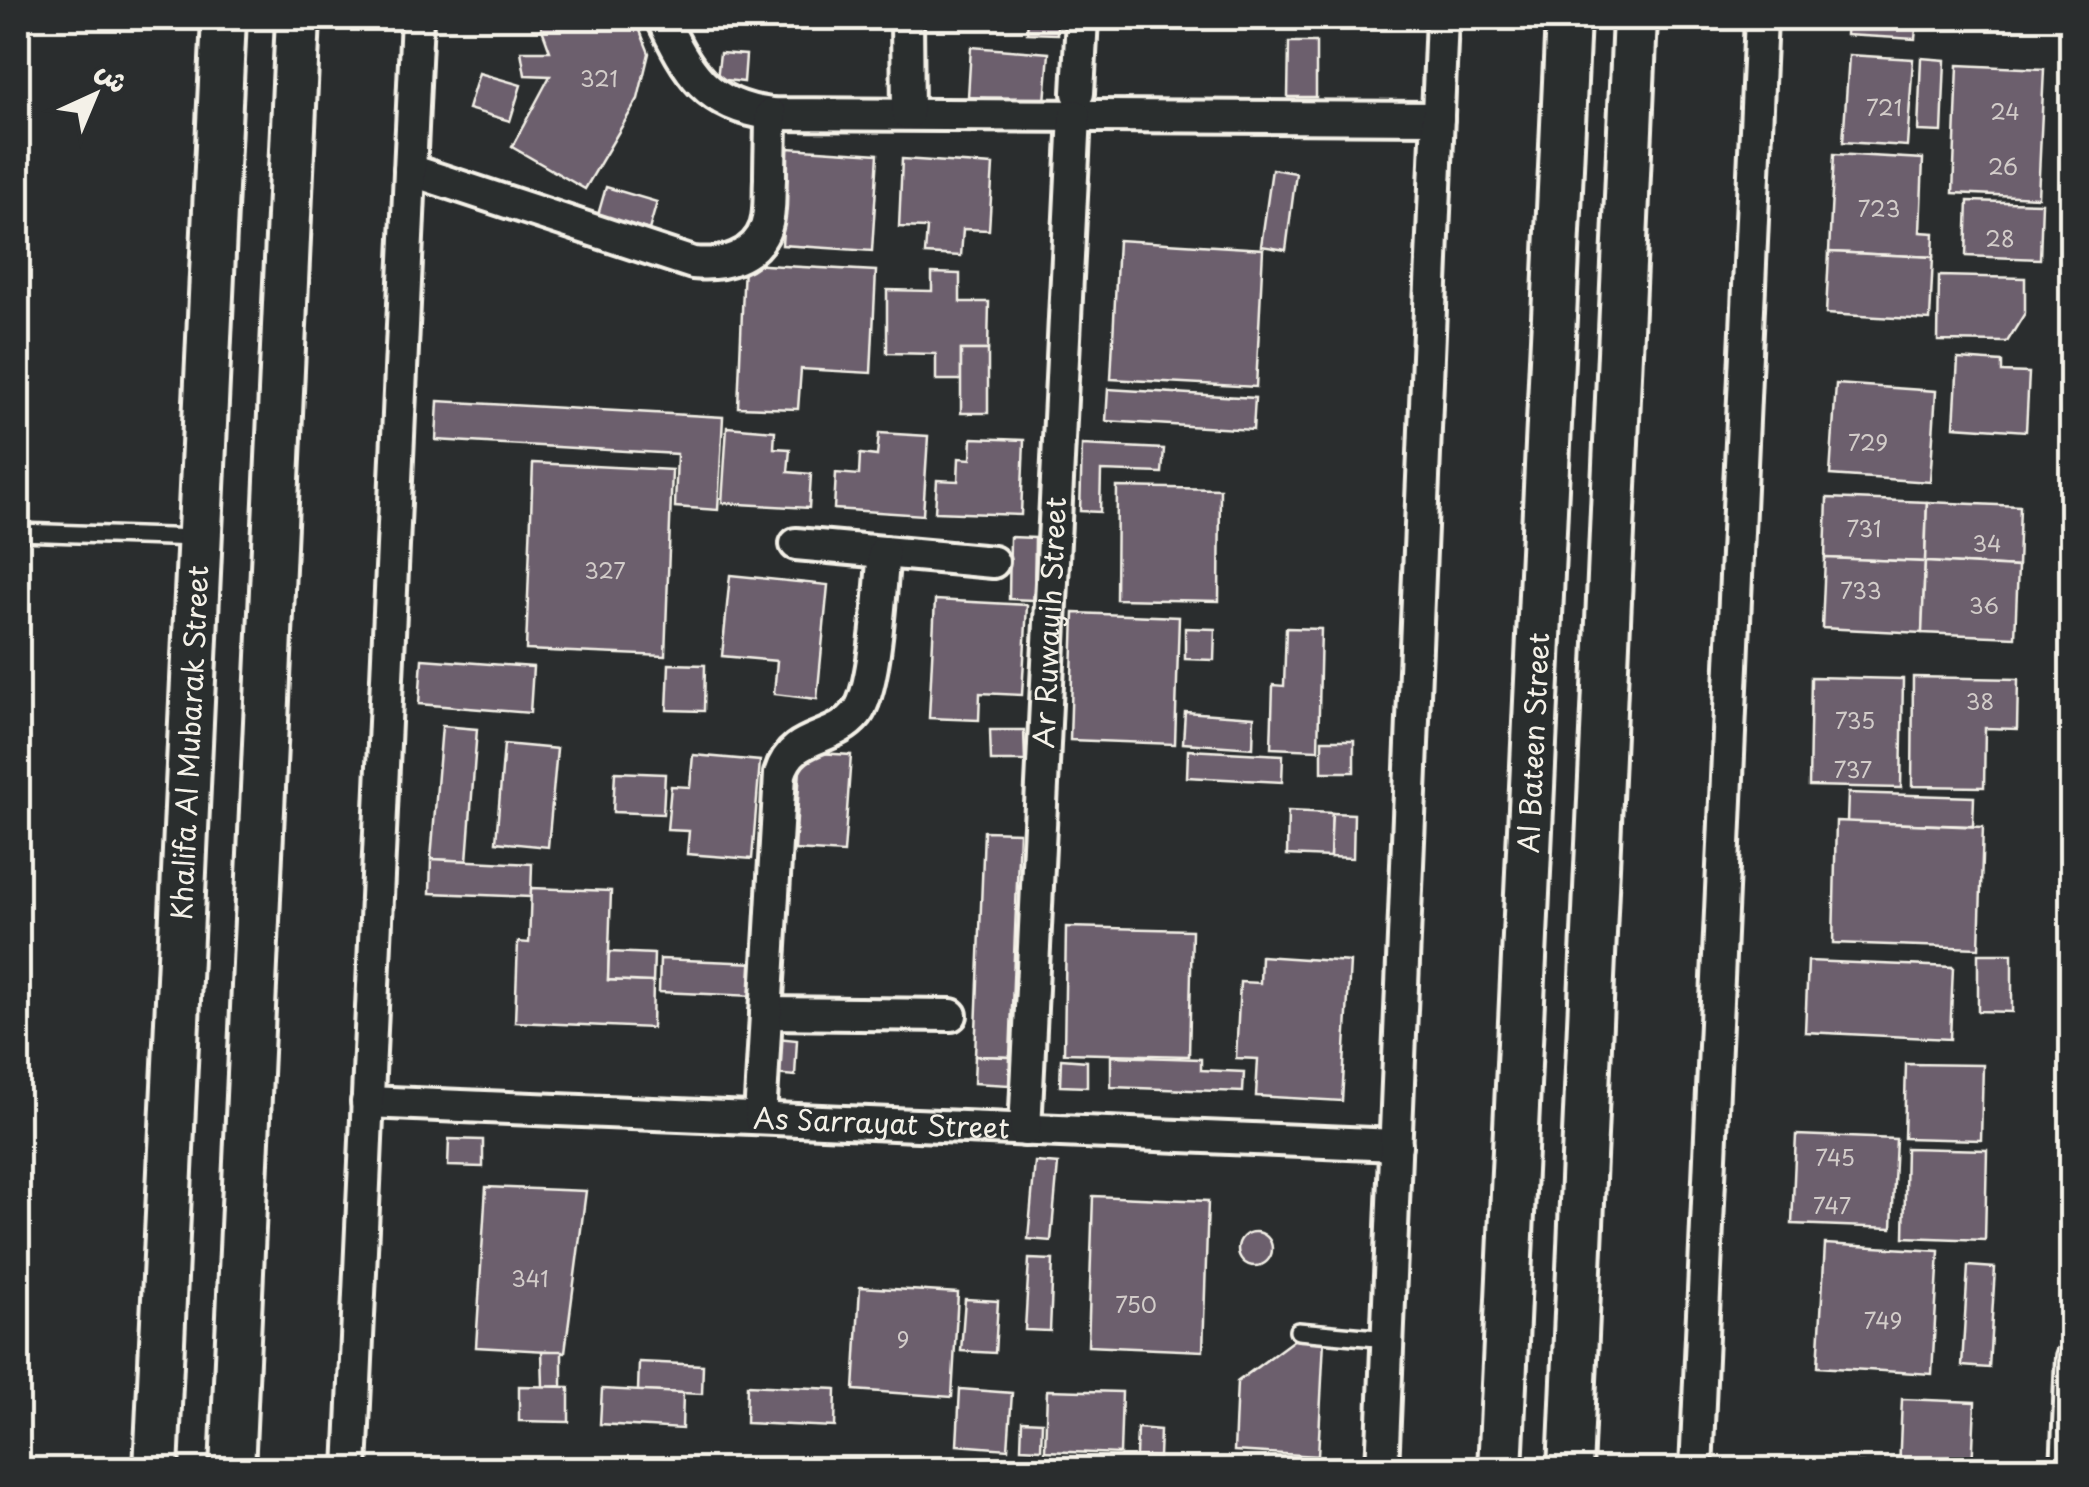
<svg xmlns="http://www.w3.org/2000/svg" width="2089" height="1487" font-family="'Playpen Sans','Playpen Sans Arabic',sans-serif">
<rect width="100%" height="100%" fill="#2a2d2e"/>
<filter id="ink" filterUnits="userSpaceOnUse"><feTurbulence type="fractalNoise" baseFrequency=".01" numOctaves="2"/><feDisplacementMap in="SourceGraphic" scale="20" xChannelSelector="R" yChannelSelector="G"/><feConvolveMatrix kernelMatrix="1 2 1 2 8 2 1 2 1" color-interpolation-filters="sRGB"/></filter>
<g filter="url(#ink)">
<!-- building -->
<g fill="#6c5f6d" stroke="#f4f1e8" stroke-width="2.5">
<polygon points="538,18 635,18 649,53 638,99 585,189 512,147 550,76 525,75 521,51 550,51"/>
<polygon points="821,18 872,18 871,26 820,24"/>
<polygon points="1028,18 1057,18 1057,34 1027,33"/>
<polygon points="1847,18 1917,18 1915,39 1846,35"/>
<polygon points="1289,42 1316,42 1316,97 1288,97"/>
<polygon points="971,47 1049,53 1045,102 968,97"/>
<polygon points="720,53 746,55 744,82 717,79"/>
<polygon points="1849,55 1913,59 1907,146 1843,142"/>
<polygon points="1921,58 1945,60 1942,132 1918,131"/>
<polygon points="1958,65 2044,69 2038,197 1953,193"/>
<polygon points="479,73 521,85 510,121 468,109"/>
<polygon points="788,148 878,154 872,251 782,245"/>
<polygon points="1834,154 1923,159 1920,232 1934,233 1933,257 1829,252"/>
<polygon points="902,159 993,165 989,230 963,229 961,256 925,254 927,228 899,227"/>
<polygon points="1272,169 1296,173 1286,250 1261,246"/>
<polygon points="606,187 657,202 649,230 598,215"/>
<polygon points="1968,201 2042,203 2040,259 1966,256"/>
<polygon points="1118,240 1263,249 1256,387 1111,379"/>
<polygon points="1829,252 1933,257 1930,320 1826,314"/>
<polygon points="744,264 876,271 871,373 801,369 798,409 738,407"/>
<polygon points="932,273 960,274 960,302 989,302 988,350 961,350 961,380 936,380 936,354 887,353 887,290 932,291"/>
<polygon points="1939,276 2025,278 2025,313 2007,342 1938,341"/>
<rect x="961" y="350" width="27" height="63"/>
<polygon points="1958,359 2002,362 2002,372 2029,373 2026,431 1954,426"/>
<polygon points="1836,384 1936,391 1930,482 1830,475"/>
<polygon points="1108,389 1255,398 1253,430 1106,421"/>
<polygon points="438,401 723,417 718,510 675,507 677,454 436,440"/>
<polygon points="727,427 775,431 774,448 790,449 788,472 811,474 809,508 722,503"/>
<polygon points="879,433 928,436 923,515 834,509 836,473 859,475 860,454 877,456"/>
<polygon points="972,438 1024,440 1021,515 935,512 937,480 958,481 959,458 971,459"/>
<polygon points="1082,445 1164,449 1162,473 1101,471 1100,512 1080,511"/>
<polygon points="533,463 672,470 665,656 526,650"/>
<polygon points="1117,487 1220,489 1219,601 1116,599"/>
<polygon points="1827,498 1927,502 1925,562 1825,558"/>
<polygon points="1927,502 2020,506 2018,567 1925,562"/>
<polygon points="1010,537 1035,538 1034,600 1009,599"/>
<polygon points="1825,558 1925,562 1922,633 1822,628"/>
<polygon points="1925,562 2018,567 2015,637 1922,633"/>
<polygon points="730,575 828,585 817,699 774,694 777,661 722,656"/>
<polygon points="935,600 1027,605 1022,695 980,693 979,720 929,718"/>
<polygon points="1074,613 1179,617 1175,744 1070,740"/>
<polygon points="1185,628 1215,629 1214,660 1185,659"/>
<polygon points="1286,628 1321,629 1318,750 1271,748 1273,685 1284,686"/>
<polygon points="422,659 533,667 530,713 419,704"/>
<polygon points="669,664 705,665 704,711 667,710"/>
<polygon points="1811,677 1903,679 1901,788 1809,786"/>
<polygon points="1913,677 2018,679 2017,729 1985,728 1984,787 1912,786"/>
<polygon points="1185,712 1254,717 1253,748 1183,743"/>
<polygon points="442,726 477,729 467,861 431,859"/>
<polygon points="990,730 1024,730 1025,761 991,761"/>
<rect x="1322" y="740" width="32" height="32"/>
<polygon points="504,744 557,749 548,847 496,842"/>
<polygon points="1188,750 1283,755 1282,782 1187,777"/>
<polygon points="801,752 851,755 844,853 795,850"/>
<polygon points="693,755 760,761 752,859 687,854 689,831 667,830 671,786 690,787"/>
<polygon points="615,772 665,774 663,814 613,812"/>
<polygon points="1848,793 1974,797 1973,826 1847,822"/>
<polygon points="1288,811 1332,813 1330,857 1287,855"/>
<polygon points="1332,813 1354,814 1353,858 1330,857"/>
<polygon points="1836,821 1983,827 1979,948 1833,943"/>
<polygon points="984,831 1019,832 1010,1057 975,1056"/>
<polygon points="431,859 532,864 531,897 430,893"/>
<polygon points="531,888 611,891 608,980 653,982 652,1028 515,1022 518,942 529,943"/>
<polygon points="1066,927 1192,930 1189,1056 1064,1053"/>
<polygon points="609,952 654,954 653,982 608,980"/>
<polygon points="1978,954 2012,954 2012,1012 1978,1011"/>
<polygon points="1261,956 1350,962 1342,1101 1256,1096 1258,1059 1236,1058 1240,982 1260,983"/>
<polygon points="660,959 757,963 755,996 659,992"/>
<polygon points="1808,961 1953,967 1950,1039 1805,1032"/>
<polygon points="777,1038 797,1040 795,1076 774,1074"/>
<polygon points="975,1056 1010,1057 1009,1085 974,1083"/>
<polygon points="1111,1056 1201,1059 1201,1070 1244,1072 1243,1092 1111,1087"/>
<polygon points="1061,1059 1087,1061 1087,1087 1060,1086"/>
<polygon points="1906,1064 1983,1065 1981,1140 1904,1138"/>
<polygon points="1796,1135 1896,1139 1892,1228 1792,1224"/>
<polygon points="449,1139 483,1140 483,1167 448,1166"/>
<polygon points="1906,1148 1987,1150 1985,1240 1904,1237"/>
<polygon points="1035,1162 1058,1164 1051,1241 1028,1239"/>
<polygon points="486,1187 586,1191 565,1352 476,1347"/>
<polygon points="1093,1196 1208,1201 1203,1351 1088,1346"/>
<circle cx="1255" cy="1249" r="17"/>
<polygon points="1825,1244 1939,1251 1932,1374 1818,1367"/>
<polygon points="1029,1259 1053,1260 1050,1331 1025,1330"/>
<polygon points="1968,1266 1995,1268 1989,1368 1962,1366"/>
<polygon points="860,1287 958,1293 952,1397 854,1390"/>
<polygon points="965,1299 998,1301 995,1353 961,1351"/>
<polygon points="1299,1336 1324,1340 1318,1456 1234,1451 1237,1382"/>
<polygon points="542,1351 562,1351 562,1386 543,1387"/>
<polygon points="639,1362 703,1365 702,1394 638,1391"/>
<polygon points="747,1385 836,1389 835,1427 746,1423"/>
<polygon points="519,1386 569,1387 569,1422 519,1421"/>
<polygon points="602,1389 683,1393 682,1429 600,1424"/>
<polygon points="960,1389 1012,1393 1008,1449 957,1445"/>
<polygon points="1047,1390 1122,1392 1120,1454 1045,1451"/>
<polygon points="1902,1399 1975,1402 1972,1470 1899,1470"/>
<polygon points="1022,1421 1042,1422 1041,1449 1021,1448"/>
<polygon points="1137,1428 1160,1430 1159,1457 1136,1456"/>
<polygon points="1783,1461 1863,1464 1862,1470 1782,1470"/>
</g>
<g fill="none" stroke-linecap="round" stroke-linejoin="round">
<!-- service casing -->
<g stroke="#f4f1e8" stroke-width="22">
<g id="service">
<polyline points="18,532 198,538"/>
<polyline points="1298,1331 1388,1339"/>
</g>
</g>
<!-- minor casing -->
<g stroke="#f4f1e8" stroke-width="38">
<g id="minor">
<path d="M662,18c26,54 44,88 109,96l667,4"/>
<polyline points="907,19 908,114"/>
<polyline points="1078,93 1082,18"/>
<path d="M410,170l283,93c29,3 62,-5 73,-36 5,-15 3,-33 4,-48 0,-22 1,-43 1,-65"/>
<polyline points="796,544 993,562"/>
<polyline points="766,1013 951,1015"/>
<path id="s1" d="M367,1102l1029,43"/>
<path d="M760,1118l20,-344c13,-43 52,-30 77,-61 19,-24 23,-126 27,-161"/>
<path id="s2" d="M1025,1130l50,-1015"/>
<polyline points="351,1470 417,18"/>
<polyline points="1382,1470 1442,18"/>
<polyline points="1696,1470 1761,18"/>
<polyline points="2067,1470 2072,1357"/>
</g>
</g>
<!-- secondary casing -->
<g stroke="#f4f1e8" stroke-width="50">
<g id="secondary">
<path id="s3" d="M156,1470l68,-1452"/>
<polyline points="232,1470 298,18"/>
<path id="s4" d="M1500,1470l68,-1452"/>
<polyline points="1570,1470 1635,18"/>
</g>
</g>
<!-- service -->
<use href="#service" stroke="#2a2d2e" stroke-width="15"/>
<!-- minor -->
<use href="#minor" stroke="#2a2d2e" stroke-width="30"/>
<!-- secondary -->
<use href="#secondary" stroke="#2a2d2e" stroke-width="42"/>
</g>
</g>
<g text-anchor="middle" stroke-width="8" stroke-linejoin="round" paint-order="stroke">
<!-- number labels -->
<g font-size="22" fill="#d2ccc9">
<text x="599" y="87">321</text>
<text x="1884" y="116">721</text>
<text x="2005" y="120">24</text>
<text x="2003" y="175">26</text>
<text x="1879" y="217">723</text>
<text x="2000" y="247">28</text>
<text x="1868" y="451">729</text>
<text x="1864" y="537">731</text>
<text x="1987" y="552">34</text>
<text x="605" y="579">327</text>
<text x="1861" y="599">733</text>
<text x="1984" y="614">36</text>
<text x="1980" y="710">38</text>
<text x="1855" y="729">735</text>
<text x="1853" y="778">737</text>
<text x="1835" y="1166">745</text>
<text x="1832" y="1214">747</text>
<text x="530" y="1287">341</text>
<text x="1136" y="1313">750</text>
<text x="1883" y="1329">749</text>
<text x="903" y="1348">9</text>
</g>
<!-- street labels -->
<g font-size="28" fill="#f4f1e8" stroke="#2a2d2e">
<text dy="10" stroke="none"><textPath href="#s2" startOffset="508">Ar Ruwayih Street</textPath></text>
<text dy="10" stroke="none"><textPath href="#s3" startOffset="728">Khalifa Al Mubarak Street</textPath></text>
<text dy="10" stroke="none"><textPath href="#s4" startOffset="728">Al Bateen Street</textPath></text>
<text dy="10" stroke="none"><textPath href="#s1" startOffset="515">As Sarrayat Street</textPath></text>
</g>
</g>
<!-- margin -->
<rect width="2089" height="1487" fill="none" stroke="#2a2d2e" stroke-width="60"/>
<rect x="30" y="30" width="2029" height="1427" fill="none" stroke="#f4f1e8" stroke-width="4" filter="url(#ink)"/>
<!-- north arrow -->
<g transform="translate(95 95) rotate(44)" stroke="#2a2d2e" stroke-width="8" paint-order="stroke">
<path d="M0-8L18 38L0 25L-18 38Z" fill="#f4f1e8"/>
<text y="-15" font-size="28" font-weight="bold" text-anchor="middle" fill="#f4f1e8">ش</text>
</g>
</svg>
